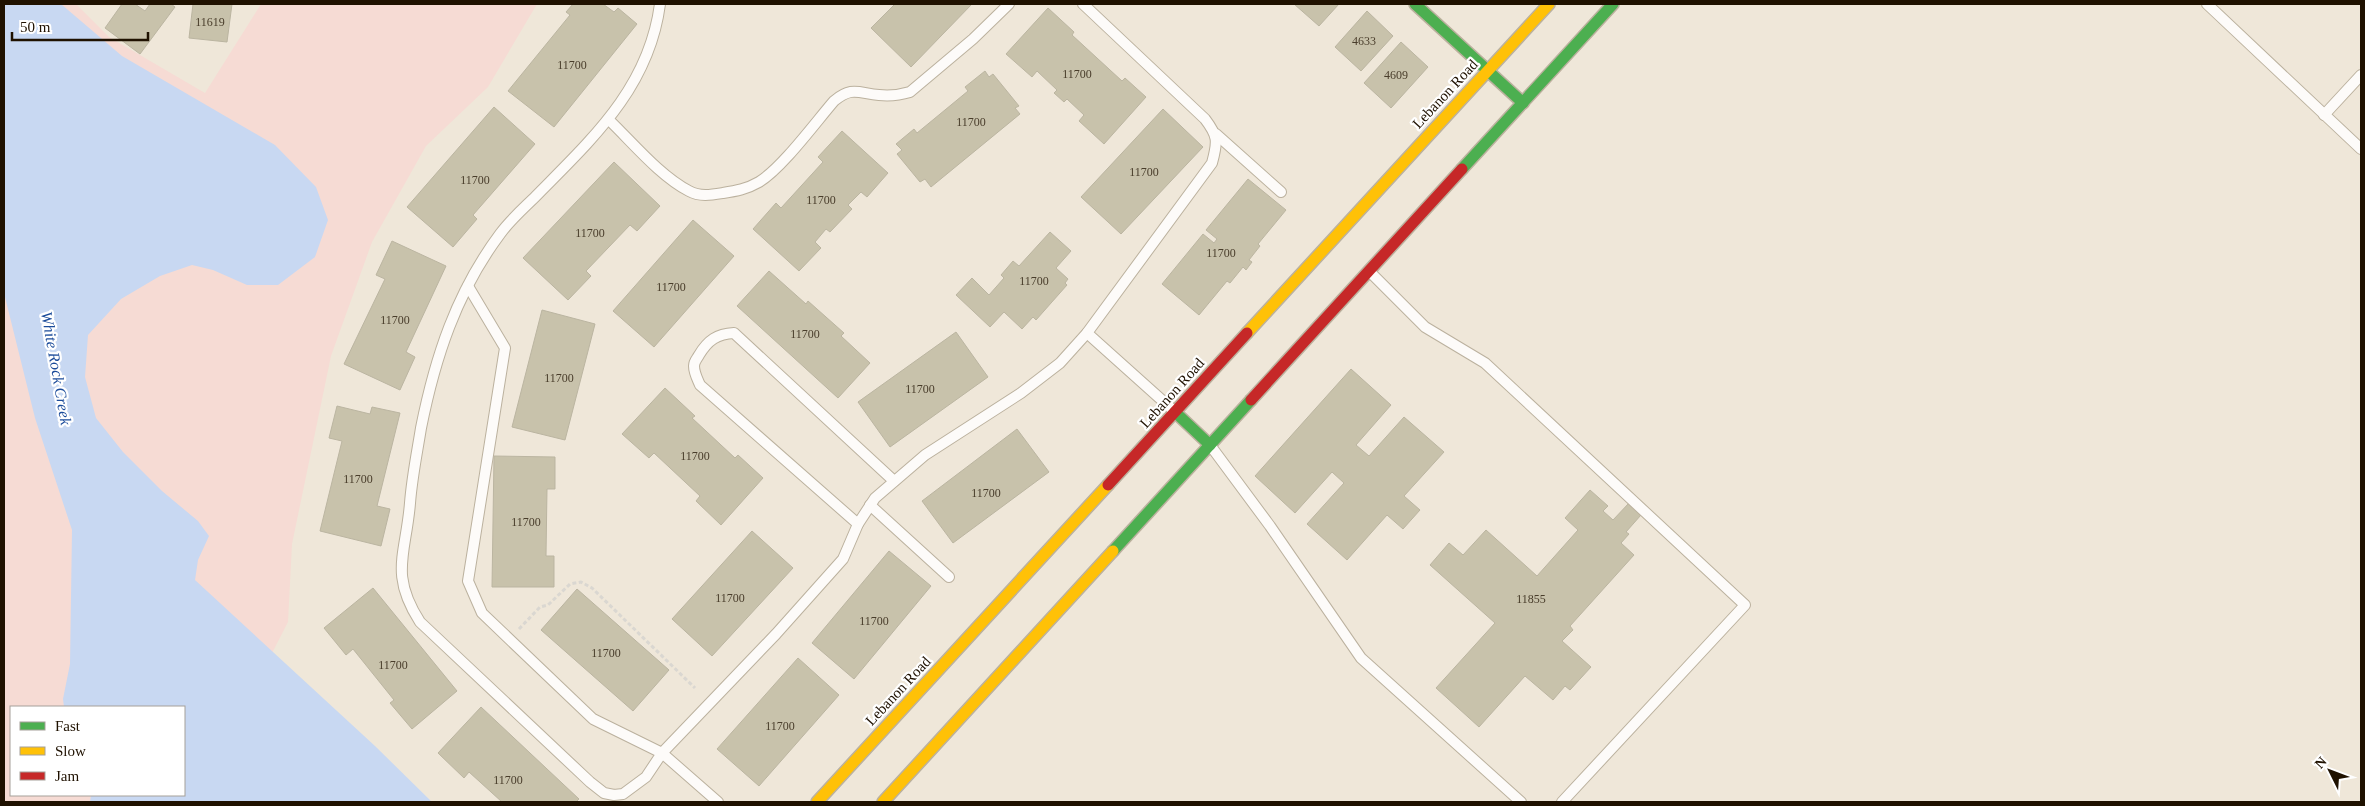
<svg xmlns="http://www.w3.org/2000/svg" width="2365" height="806" font-family="'Times New Roman',serif">
<rect width="100%" height="100%" fill="#efe7d9"/>
<!-- grass -->
<path fill="#f6dbd4" fill-rule="evenodd" d="M4,4h72l33,33 96,56 56,-89h276l-49,83 -62,59 -54,96 -41,114 -39,188 -4,78 -82,160 -19,20h-183zM11,707h173v88h-173z"/>
<!-- water -->
<polygon fill="#c8d8f2" points="4,4 61,4 122,56 275,145 316,187 328,220 315,257 278,285 247,285 213,270 192,265 160,276 121,299 88,335 85,377 96,418 123,452 162,491 198,521 209,536 198,560 195,580 375,746 432,802 90,802 91,795 184,795 184,707 64,707 63,699 70,664 72,530 35,418 4,293"/>
<!-- building -->
<g fill="#c8c2ab" stroke="#bbb5a1">
<polygon points="122,4 135,4 145,11 150,4 171,4 175,7 140,54 105,28"/>
<polygon points="193,4 232,4 227,42 189,38"/>
<polygon points="573,4 603,4 614,12 618,8 637,24 554,127 508,91 570,15 566,12"/>
<polygon points="895,4 972,4 911,67 871,28"/>
<polygon points="1294,4 1339,4 1319,26"/>
<polygon points="1048,8 1074,32 1072,35 1122,81 1125,78 1146,97 1104,144 1079,121 1084,115 1067,99 1064,102 1054,93 1057,90 1037,71 1032,77 1006,54"/>
<polygon points="1367,11 1393,36 1361,71 1335,47"/>
<polygon points="1401,42 1428,67 1391,108 1364,83"/>
<polygon points="985,71 989,77 993,74 1019,106 1015,108 1020,114 931,187 925,179 920,182 897,154 902,150 896,144 914,129 917,133 968,91 965,87"/>
<polygon points="494,107 535,144 473,215 477,219 453,247 407,207"/>
<polygon points="1163,109 1203,147 1121,234 1081,197"/>
<polygon points="842,131 888,173 867,197 861,192 848,205 852,209 830,232 826,229 815,242 821,248 799,271 753,229 776,203 781,208 823,162 818,157"/>
<polygon points="614,162 660,206 637,231 630,225 586,271 591,276 568,300 523,258"/>
<polygon points="1248,179 1286,210 1258,244 1260,246 1249,260 1252,262 1246,270 1243,267 1230,283 1227,281 1199,315 1162,284 1203,234 1214,243 1217,239 1206,230"/>
<polygon points="693,220 734,256 654,347 613,311"/>
<polygon points="1050,232 1071,251 1056,268 1068,279 1065,283 1067,285 1036,320 1033,317 1022,329 1004,312 990,327 956,295 972,278 989,295 1004,278 1001,275 1013,261 1019,266"/>
<polygon points="392,241 446,266 406,352 415,357 400,390 344,364 385,279 376,275"/>
<polygon points="769,271 806,304 808,301 844,333 841,336 870,363 838,398 737,306"/>
<polygon points="542,310 595,324 565,440 512,427"/>
<polygon points="956,332 988,377 890,447 858,402"/>
<polygon points="1351,369 1391,405 1356,445 1369,456 1404,417 1444,452 1404,496 1420,510 1403,529 1387,515 1347,560 1307,524 1344,483 1332,472 1295,513 1255,476"/>
<polygon points="665,388 695,416 692,418 735,458 738,455 763,478 721,525 696,501 700,496 654,453 649,458 622,434"/>
<polygon points="337,406 370,414 372,407 400,413 377,506 390,509 381,546 320,531 342,441 329,438"/>
<polygon points="1017,429 1049,472 953,543 922,501"/>
<polygon points="494,456 555,457 555,489 547,489 546,556 554,556 554,587 492,587"/>
<polygon points="1590,490 1608,506 1603,511 1613,520 1629,503 1641,515 1626,532 1629,534 1621,543 1634,555 1570,626 1573,630 1562,641 1591,667 1570,690 1565,686 1553,700 1525,676 1479,727 1436,688 1495,623 1430,565 1449,543 1463,555 1486,530 1537,576 1578,530 1565,518"/>
<polygon points="752,531 793,568 712,656 672,619"/>
<polygon points="889,551 931,586 854,679 812,643"/>
<polygon points="373,588 457,691 412,729 390,703 394,700 353,649 346,655 324,628"/>
<polygon points="577,589 669,670 633,711 541,630"/>
<polygon points="798,658 839,695 759,786 717,749"/>
<polygon points="481,707 579,799 576,802 502,802 469,772 464,778 438,753"/>
</g>
<g fill="none" stroke-linecap="round" stroke-linejoin="round">
<!-- lane casing -->
<g stroke="#bbb19e" stroke-width="12">
<g id="lane">
<path d="M660,4c-11,84 -68,135 -124,192 -12,12 -26,24 -36,38 -44,59 -65,124 -79,194 -4,25 -9,49 -11,75 -4,51 -21,71 10,119l170,160 14,11 10,2 9,-1 23,-17 16,-24 114,-119 67,-75 15,-35 17,-26 50,-43 96,-62 39,-30 27,-30 125,-170c6,-22 6,-27 -7,-44l-122,-115"/>
<polyline points="2207,4 2361,149"/>
<polyline points="2324,115 2361,75"/>
<path d="M609,120c24,23 51,56 80,71 11,6 22,4 34,2 13,-2 24,-4 36,-11 23,-14 56,-59 75,-81 18,-15 24,-8 45,-6 10,1 21,0 31,-3l63,-53 36,-35"/>
<polyline points="1216,134 1281,192"/>
<polyline points="1369,271 1425,327 1485,363 1745,605 1562,802"/>
<polyline points="468,286 505,348 468,581 482,613 593,719 662,753 718,802"/>
<polyline points="1087,333 1174,411"/>
<polyline points="1210,445 1270,526 1361,658 1521,802"/>
<polyline points="870,505 949,577"/>
<path d="M858,524l-158,-139c-3,-7 -6,-12 -6,-19 0,-5 3,-7 5,-11 9,-15 18,-21 35,-22l160,148"/>
</g>
</g>
<!-- fast casing -->
<g stroke="#bbb19e" stroke-width="14">
<g id="fast">
<polyline points="1415,4 1523,103"/>
<polyline points="1462,169 1613,4"/>
<polyline points="1175,412 1210,445"/>
<polyline points="1113,551 1251,400"/>
</g>
</g>
<!-- slow casing -->
<g stroke="#bbb19e" stroke-width="14">
<g id="slow">
<polyline points="1247,333 1549,4"/>
<polyline points="817,802 1108,485"/>
<polyline points="883,802 1113,551"/>
</g>
</g>
<!-- jam casing -->
<g stroke="#bbb19e" stroke-width="14">
<g id="jam">
<polyline points="1251,400 1462,169"/>
<polyline points="1108,485 1247,333"/>
</g>
</g>
<!-- path -->
<polyline stroke="#dad7d1" stroke-width="3" stroke-dasharray="4 2.5" stroke-linecap="butt" points="519,629 540,607 548,605 570,584 581,582 592,588 695,688"/>
<!-- lane -->
<use href="#lane" stroke="#fdfbf9" stroke-width="10"/>
<!-- fast -->
<use href="#fast" stroke="#4caf50" stroke-width="11"/>
<!-- slow -->
<use href="#slow" stroke="#ffc107" stroke-width="11"/>
<!-- jam -->
<use href="#jam" stroke="#c62828" stroke-width="11"/>
</g>
<g text-anchor="middle" stroke-width="4.5" stroke-linejoin="round" paint-order="stroke">
<!-- number labels -->
<g font-size="12" fill="#493d2b">
<text x="210" y="26">11619</text>
<text x="1364" y="45">4633</text>
<text x="572" y="69">11700</text>
<text x="1077" y="78">11700</text>
<text x="1396" y="79">4609</text>
<text x="971" y="126">11700</text>
<text x="1144" y="176">11700</text>
<text x="475" y="184">11700</text>
<text x="821" y="204">11700</text>
<text x="590" y="237">11700</text>
<text x="1221" y="257">11700</text>
<text x="1034" y="285">11700</text>
<text x="671" y="291">11700</text>
<text x="395" y="324">11700</text>
<text x="805" y="338">11700</text>
<text x="559" y="382">11700</text>
<text x="920" y="393">11700</text>
<text x="695" y="460">11700</text>
<text x="358" y="483">11700</text>
<text x="986" y="497">11700</text>
<text x="526" y="526">11700</text>
<text x="730" y="602">11700</text>
<text x="1531" y="603">11855</text>
<text x="874" y="625">11700</text>
<text x="606" y="657">11700</text>
<text x="393" y="669">11700</text>
<text x="780" y="730">11700</text>
<text x="508" y="784">11700</text>
</g>
<!-- street labels -->
<g font-size="15" fill="#1f1100" stroke="#fff">
<text transform="translate(1445 94) rotate(-47)" y="5">Lebanon Road</text>
<text transform="translate(1172 393) rotate(-48)" y="5">Lebanon Road</text>
<text transform="translate(898 691) rotate(-47)" y="5">Lebanon Road</text>
</g>
<!-- water labels -->
<g font-size="16" font-style="italic" fill="#1b4b9a" stroke="#fff">
<text transform="translate(57 368) rotate(80)" y="6">White Rock Creek</text>
</g>
</g>
<!-- border -->
<rect width="2365" height="806" fill="none" stroke="#1f1100" stroke-width="10"/>
<!-- legend -->
<rect x="10" y="706" width="175" height="90" fill="#ffffff" stroke="#a5a099"/>
<rect x="20" y="722" width="25" height="8" fill="#4caf50" stroke="#a5a099"/>
<text x="55" y="731" font-size="15" fill="#1f1100">Fast</text>
<rect x="20" y="747" width="25" height="8" fill="#ffc107" stroke="#a5a099"/>
<text x="55" y="756" font-size="15" fill="#1f1100">Slow</text>
<rect x="20" y="772" width="25" height="8" fill="#c62828" stroke="#a5a099"/>
<text x="55" y="781" font-size="15" fill="#1f1100">Jam</text>
<!-- north arrow -->
<g transform="translate(2330 771) rotate(312)" stroke="#ffffff" stroke-width="4" paint-order="stroke">
<path d="M0-4L9 19L0 12L-9 19Z" fill="#1f1100"/>
<text y="-8" font-size="14" font-weight="bold" text-anchor="middle" fill="#1f1100">N</text>
</g>
<!-- scale -->
<path d="M12 32v8h136v-8" fill="none" stroke="#1f1100" stroke-width="2.5"/>
<text x="20" y="32" font-size="15" fill="#1f1100" stroke="#ffffff" stroke-width="4" paint-order="stroke">50 m</text>
</svg>
